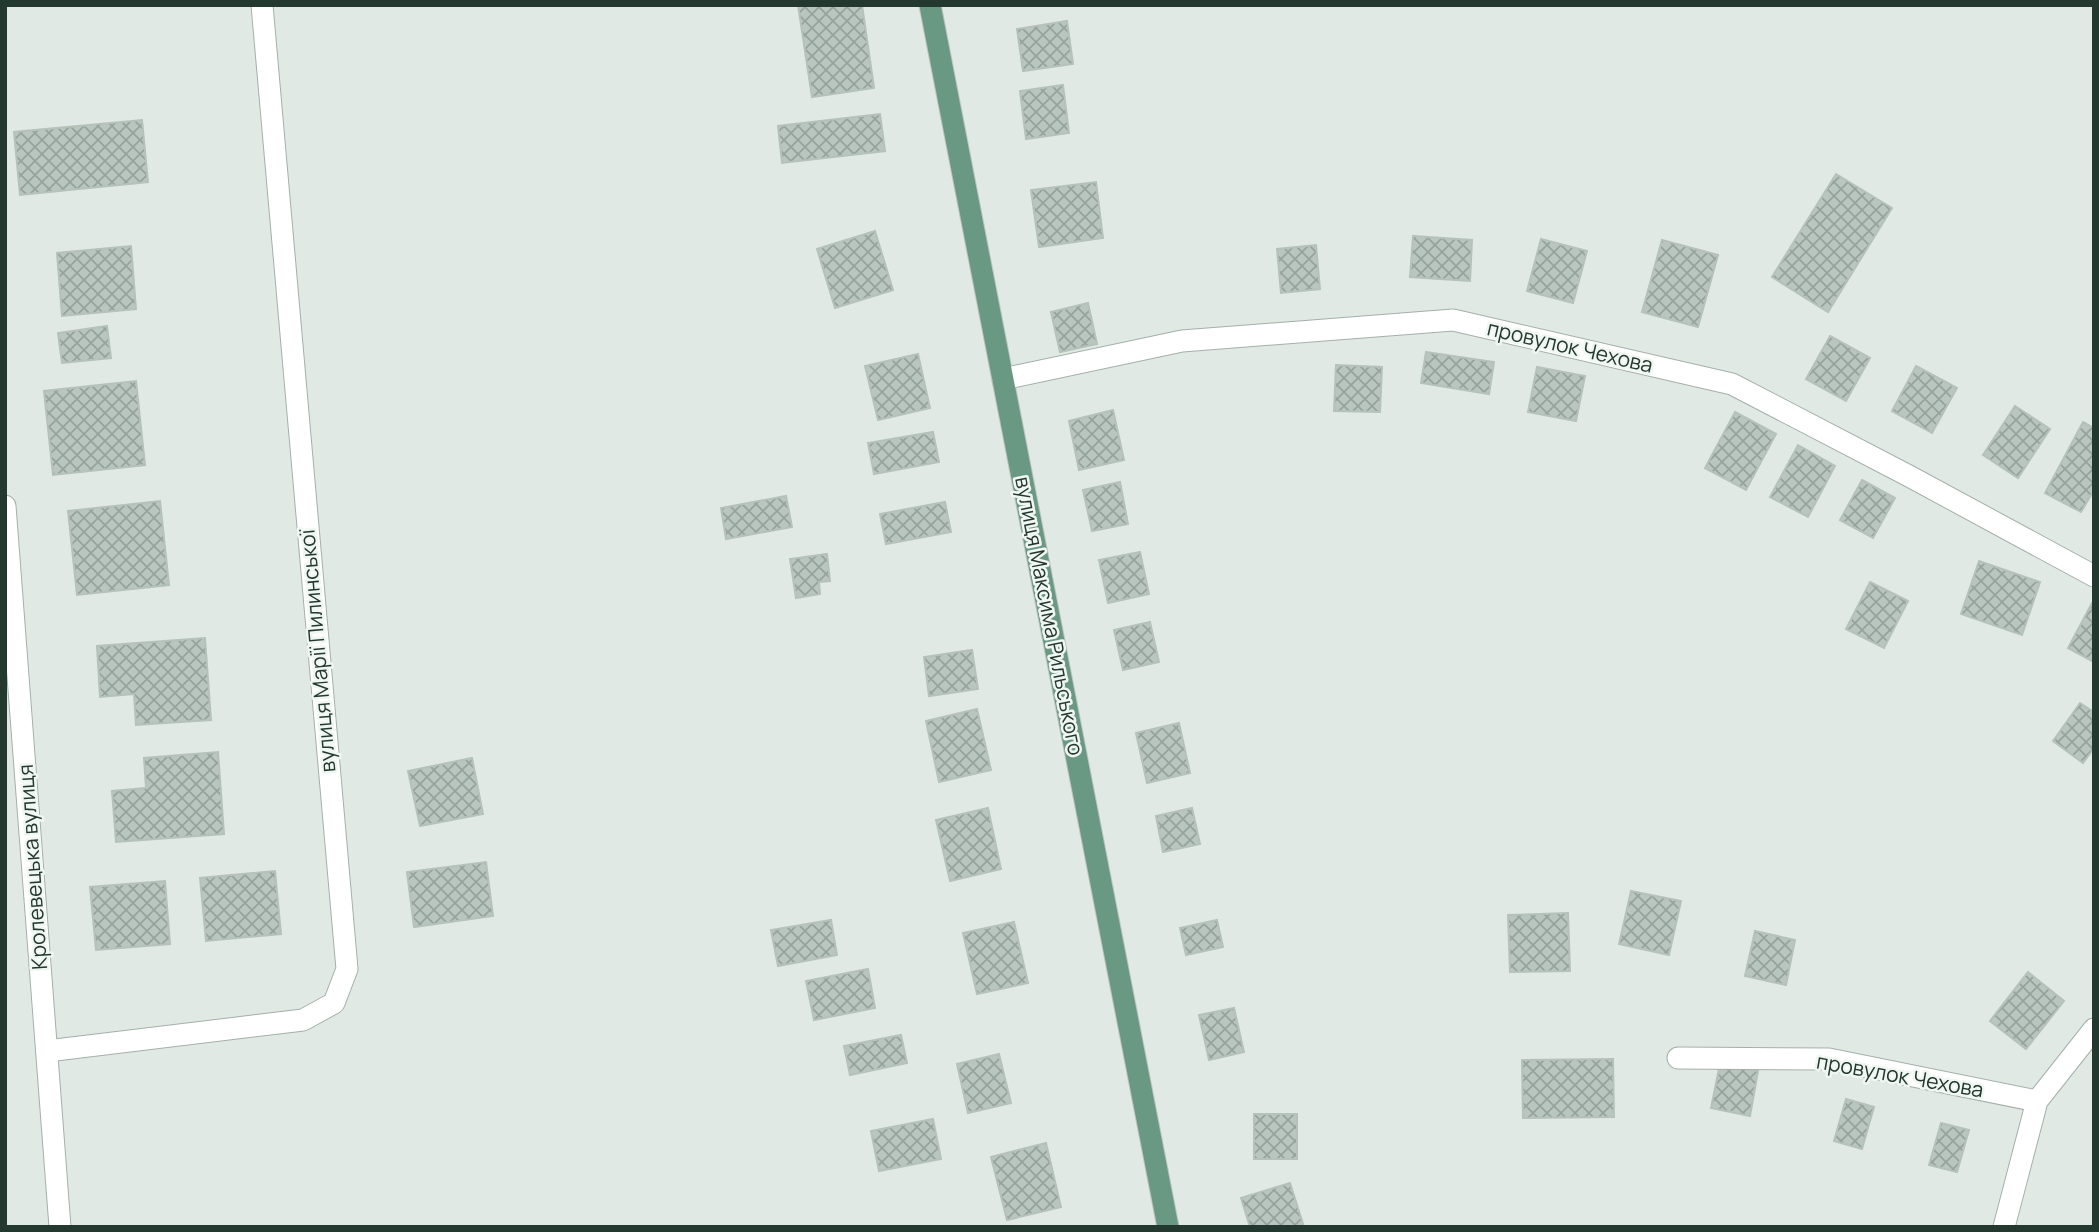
<svg xmlns="http://www.w3.org/2000/svg" width="2099" height="1232" font-family="Manrope,sans-serif">
<defs>
<pattern id="building-cross-hatch" width="8" height="8" patternUnits="userSpaceOnUse" patternTransform="scale(1.75)"><rect width="8" height="8" fill="#b9c6bf"/><path d="M0 0l8 8M0 8l8-8" fill="none" stroke="#96a29c"/></pattern>
</defs>
<rect width="100%" height="100%" fill="#e1e9e4"/>
<!-- building -->
<g fill="url(#building-cross-hatch)" stroke="#b4c2b9" stroke-width="2">
<polygon points="798,5 862,5 874,88 812,97"/>
<polygon points="1067,21 1073,64 1023,71 1017,29"/>
<polygon points="1063,85 1069,133 1026,139 1020,91"/>
<polygon points="880,114 885,151 782,163 778,126"/>
<polygon points="142,120 148,182 20,195 14,132"/>
<polygon points="1836,174 1892,208 1828,312 1772,277"/>
<polygon points="1096,182 1103,238 1039,247 1031,190"/>
<polygon points="875,231 893,290 835,308 817,249"/>
<polygon points="1413,236 1472,240 1470,281 1410,277"/>
<polygon points="1541,239 1587,251 1573,303 1527,291"/>
<polygon points="1662,240 1718,255 1698,327 1642,312"/>
<polygon points="1316,245 1320,289 1281,293 1277,249"/>
<polygon points="131,246 136,309 62,316 57,253"/>
<polygon points="1088,303 1097,344 1060,352 1051,312"/>
<polygon points="107,326 111,358 62,363 58,333"/>
<polygon points="1830,336 1870,358 1846,401 1806,379"/>
<polygon points="1426,352 1494,362 1489,394 1421,383"/>
<polygon points="918,354 930,408 878,420 865,366"/>
<polygon points="1336,365 1382,367 1380,412 1334,411"/>
<polygon points="1916,366 1957,388 1932,433 1892,411"/>
<polygon points="1537,367 1585,376 1576,421 1528,412"/>
<polygon points="136,381 145,465 53,475 44,391"/>
<polygon points="2015,406 2050,429 2018,478 1983,455"/>
<polygon points="1113,410 1124,460 1079,470 1069,421"/>
<polygon points="1735,412 1776,434 1746,490 1705,468"/>
<polygon points="2083,422 2094,428 2094,490 2081,512 2045,493"/>
<polygon points="933,432 939,462 874,474 868,443"/>
<polygon points="1798,445 1835,466 1808,517 1770,497"/>
<polygon points="1862,480 1895,498 1873,538 1840,520"/>
<polygon points="1120,482 1128,524 1092,531 1083,490"/>
<polygon points="786,496 792,527 726,539 721,508"/>
<polygon points="160,501 169,585 77,595 68,511"/>
<polygon points="945,502 951,532 886,544 880,514"/>
<polygon points="1140,552 1149,594 1108,603 1099,560"/>
<polygon points="827,554 830,581 819,582 820,594 796,598 790,559"/>
<polygon points="1979,561 2040,582 2022,635 1961,614"/>
<polygon points="1870,582 1908,601 1884,648 1846,629"/>
<polygon points="2092,603 2094,603 2094,662 2068,648"/>
<polygon points="1150,622 1159,662 1123,670 1114,630"/>
<polygon points="205,638 211,720 136,725 134,694 100,697 97,646"/>
<polygon points="972,650 978,689 929,696 924,657"/>
<polygon points="2080,703 2094,712 2094,748 2083,763 2053,741"/>
<polygon points="977,709 991,770 939,782 926,721"/>
<polygon points="1179,723 1190,773 1147,783 1136,733"/>
<polygon points="218,752 224,834 116,842 112,791 146,788 144,758"/>
<polygon points="472,758 483,814 420,826 408,771"/>
<polygon points="988,808 1001,869 950,881 936,820"/>
<polygon points="1192,808 1200,844 1163,852 1156,816"/>
<polygon points="486,862 493,916 414,927 407,872"/>
<polygon points="275,871 281,934 206,941 200,878"/>
<polygon points="165,881 170,944 96,950 90,887"/>
<polygon points="1631,891 1681,901 1669,955 1619,944"/>
<polygon points="1568,913 1570,971 1510,972 1508,915"/>
<polygon points="831,920 837,955 778,966 771,930"/>
<polygon points="1217,920 1223,947 1186,955 1180,928"/>
<polygon points="1014,922 1028,983 977,994 963,933"/>
<polygon points="1755,931 1795,940 1786,985 1745,976"/>
<polygon points="868,969 875,1008 814,1020 806,981"/>
<polygon points="2028,972 2064,1001 2026,1049 1990,1021"/>
<polygon points="1234,1008 1244,1052 1209,1060 1199,1015"/>
<polygon points="901,1035 907,1063 850,1075 844,1046"/>
<polygon points="999,1054 1011,1103 968,1113 957,1064"/>
<polygon points="1613,1059 1614,1117 1523,1118 1522,1060"/>
<polygon points="1720,1064 1758,1071 1750,1116 1711,1108"/>
<polygon points="1846,1099 1874,1107 1862,1149 1834,1141"/>
<rect x="1254" y="1114" width="43" height="45"/>
<polygon points="933,1119 941,1159 879,1171 871,1131"/>
<polygon points="1941,1123 1969,1130 1957,1172 1929,1165"/>
<polygon points="1046,1143 1061,1207 1007,1220 991,1157"/>
<polygon points="1290,1183 1304,1227 1250,1227 1241,1198"/>
</g>
<g fill="none" stroke-linecap="round" stroke-linejoin="round">
<!-- minor casing -->
<g stroke="#a4b0aa" stroke-width="23">
<g id="minor">
<polyline points="1003,379 1182,341 1453,320 1732,384 1909,476 2094,576"/>
<polyline points="5,506 60,1227"/>
<polyline points="47,1051 303,1020 334,1003 347,969 262,5"/>
<polyline points="1678,1058 1829,1059 2037,1101"/>
<polyline points="2004,1227 2037,1101 2094,1029"/>
</g>
</g>
<!-- major casing -->
<g stroke="#bdc3c0" stroke-width="23">
<polyline id="major" points="930,5 1168,1227"/>
</g>
<!-- minor -->
<use href="#minor" stroke="#fff" stroke-width="21"/>
<!-- major -->
<use href="#major" stroke="#6a9983" stroke-width="21"/>
</g>
<g text-anchor="middle" stroke-width="5" stroke-linejoin="round" paint-order="stroke">
<!-- street labels -->
<g font-size="21" fill="#23382e" stroke="#f0f6f2">
<text transform="translate(1570 347) rotate(13)" y="7">провулок Чехова</text>
<text transform="translate(1049 616) rotate(79)" y="7">вулиця Максима Рильського</text>
<text transform="translate(318 651) rotate(-95)" y="7">вулиця Марії Пилинської</text>
<text transform="translate(33 867) rotate(-94)" y="7">Кролевецька вулиця</text>
<text transform="translate(1900 1076) rotate(10)" y="7">провулок Чехова</text>
</g>
</g>
<!-- border -->
<rect width="2099" height="1232" fill="none" stroke="#23382e" stroke-width="14"/>
</svg>
